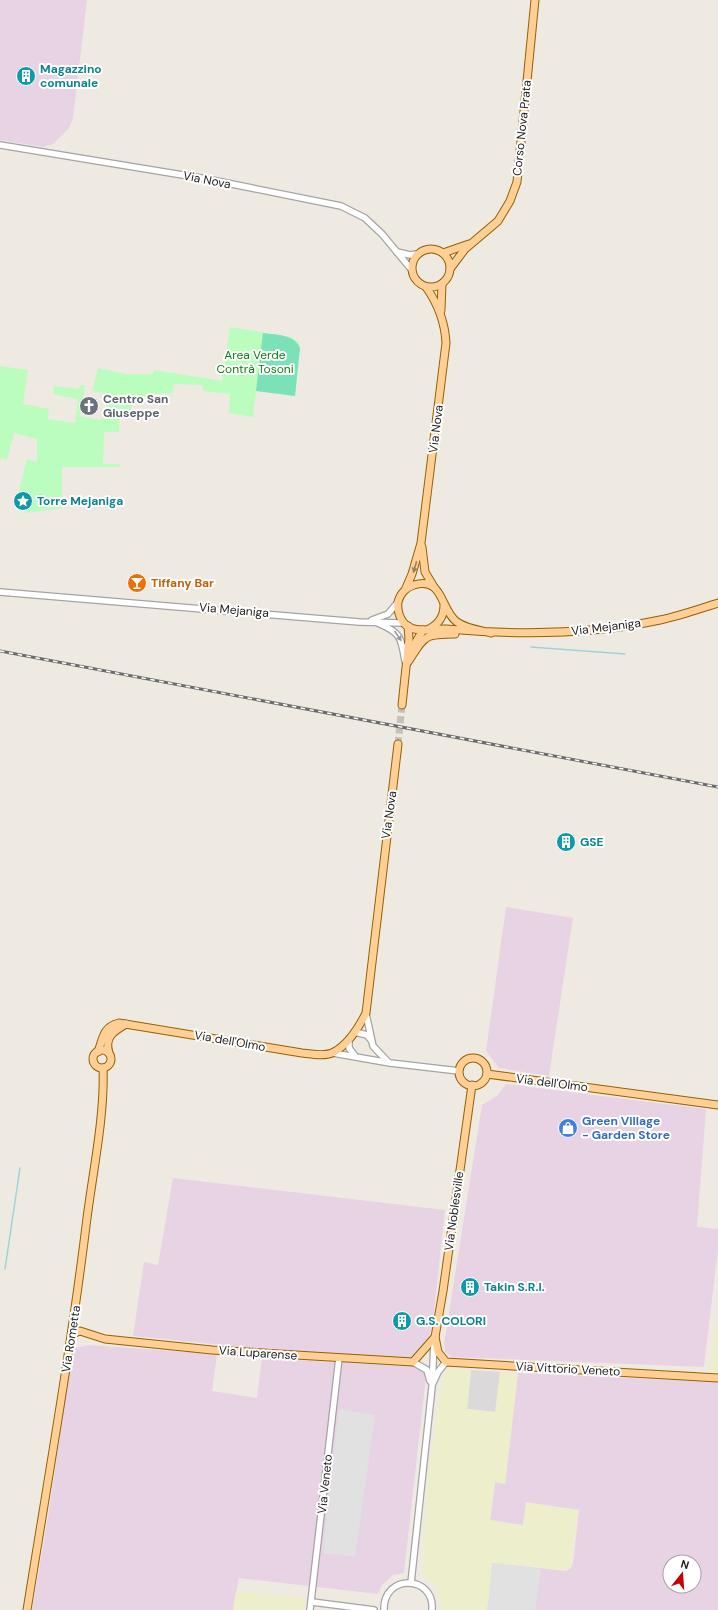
<svg xmlns="http://www.w3.org/2000/svg" width="718" height="1610" font-family="'DM Sans',sans-serif">
<rect width="100%" height="100%" fill="#eeeae2"/>
<!-- residential -->
<polygon fill="#dbd9d9" points="471,1370 500,1372 496,1412 467,1409"/>
<!-- industrial -->
<g fill="#e8d3e5" fill-rule="evenodd">
<polygon points="0,0 87,0 73,118 69,128 53,144 43,147 0,140"/>
<polygon points="506,907 573,918 549,1076 499,1068 486,1051"/>
<polygon points="506,1084 706,1109 697,1227 718,1229 718,1249 704,1367 452,1357 445,1352 444,1344 482,1105 498,1095"/>
<polygon points="173,1178 445,1210 433,1321 428,1341 418,1354 411,1358 293,1352 133,1336 144,1262 158,1265"/>
<polygon points="88,1345 217,1354 212,1391 257,1398 262,1358 418,1367 423,1371 426,1377 404,1573 393,1575 382,1585 378,1594 239,1578 233,1610 32,1610 50,1505 71,1356 75,1348"/>
<path d="M518,1373l200,9v228h-230l4,-47 74,8 5,-3 2,-5 6,-53 -53,-8 -3,23 -33,-5 5,-38 10,1zM670,1562h24v24h-24z"/>
</g>
<!-- farmland -->
<g fill="#edeecc">
<polygon points="715,1326 718,1326 718,1375 710,1374"/>
<polygon points="449,1368 471,1370 467,1409 495,1412 500,1372 518,1373 505,1484 495,1482 490,1520 523,1526 527,1503 578,1510 570,1567 565,1570 492,1563 488,1610 441,1610 438,1588 422,1573 428,1475 442,1380 445,1371"/>
<polygon points="236,1591 305,1598 304,1610 233,1610"/>
</g>
<!-- park -->
<polygon fill="#bbfcbf" points="230,327 291,337 298,342 300,348 295,396 256,391 253,417 229,413 230,394 203,391 203,385 174,384 172,393 146,394 144,403 132,403 131,413 120,413 119,432 104,432 103,464 120,464 120,467 62,467 62,508 27,513 16,502 27,459 37,462 37,439 14,433 7,459 1,458 0,462 0,366 28,370 23,404 49,409 48,419 75,423 78,399 53,394 54,386 79,389 80,385 85,385 80,416 100,420 109,414 104,393 92,391 98,368 126,374 153,374 154,370 222,381"/>
<!-- pitch -->
<path fill="#7be2b8" d="M263,333c14,2 31,1 37,15l-5,48 -39,-5z"/>
<!-- parking -->
<g fill="#e1e1e1">
<polygon points="339,1409 375,1415 355,1557 323,1553"/>
<polygon points="493,1563 541,1569 535,1610 487,1610"/>
</g>
<g fill="none" stroke-linecap="round" stroke-linejoin="round">
<!-- stream -->
<g stroke="#a0d2de" stroke-width="1.5">
<polyline points="531,647 625,654"/>
<polyline points="5,1269 20,1168"/>
</g>
<!-- major-tunnel -->
<polyline stroke="#c4c1bb" stroke-width="7" stroke-dasharray="7 3.5" stroke-linecap="butt" points="398,744 402,705"/>
<!-- minor casing -->
<g stroke="#a4a4a4" stroke-width="8">
<g id="minor">
<polyline points="0,145 207,179 341,206 365,218 382,234 411,269"/>
<polyline points="397,252 410,255 417,254"/>
<polyline points="0,592 359,622 404,623"/>
<polyline points="372,620 388,614 398,602"/>
<path d="M378,623c23,10 23,14 27,38"/>
<polyline points="366,1014 373,1046 388,1062"/>
<polyline points="355,1032 367,1035 371,1040"/>
<polyline points="349,1039 349,1048 355,1056"/>
<polyline points="333,1053 390,1063 459,1071"/>
<polyline points="413,1362 427,1370 430,1381"/>
<polyline points="433,1383 438,1372 446,1362"/>
<polyline points="411,1583 432,1387 434,1342"/>
<polyline points="312,1602 374,1610"/>
<polyline points="310,1610 339,1358"/>
<path d="M384,1610c-1,-37 51,-35 48,0"/>
</g>
</g>
<!-- major casing -->
<g stroke="#956000" stroke-width="9">
<g id="major">
<circle cx="431" cy="268" r="19"/>
<polyline points="443,253 469,244"/>
<polyline points="450,269 465,249 498,221 510,201 517,182 535,0"/>
<polyline points="441,310 442,284"/>
<polyline points="422,547 425,572 434,587"/>
<path d="M406,588l6,-14 9,-31 25,-200c-1,-20 -8,-39 -20,-56"/>
<path d="M429,629c10,-5 15,-13 15,-24"/>
<path d="M491,633c-11,-3 -24,-4 -34,-11 -17,-12 -13,-46 -43,-37 -8,2 -14,9 -16,17 -1,7 1,14 5,20 10,13 29,6 43,7 71,6 144,6 214,-9 19,-4 39,-11 58,-17"/>
<polyline points="411,650 423,630"/>
<path d="M408,662c17,-26 15,-28 47,-28"/>
<polyline points="402,705 409,639 408,626"/>
<circle cx="102" cy="1059" r="9"/>
<path d="M98,1052c5,-14 5,-25 21,-29l183,30c9,1 23,4 32,-1 15,-8 25,-25 32,-39l32,-269"/>
<path d="M109,1053c-5,-16 5,-22 17,-29"/>
<circle cx="473" cy="1072" r="14"/>
<polyline points="487,1074 718,1105"/>
<polyline points="472,1085 443,1291 435,1337 438,1352 446,1362 718,1378"/>
<polyline points="72,1334 80,1331 105,1339 212,1350 413,1362 435,1337"/>
<path d="M27,1610c21,-131 44,-261 60,-392 6,-47 18,-104 16,-150"/>
</g>
</g>
<!-- minor -->
<use href="#minor" stroke="#fff" stroke-width="5.5"/>
<!-- major -->
<use href="#major" stroke="#ffcf96" stroke-width="7"/>
<!-- rail casing -->
<g stroke="#6b6b6b" stroke-width="3">
<polyline id="rail" points="0,651 718,787"/>
</g>
<!-- rail -->
<use href="#rail" stroke="#fff" stroke-width="1.5" stroke-dasharray="4.5" stroke-linecap="butt"/>
</g>
<!-- one-way arrows -->
<defs><path id="oneway-solid" d="M-6-.8H1V-3.2L6.5 0L1 3.2V.8H-6Z"/></defs>
<use fill="#997f60" href="#oneway-solid" transform="translate(415 567) rotate(106)"/>
<use fill="#999" href="#oneway-solid" transform="translate(398 636) rotate(56)"/>
<!-- icons -->
<defs>
<g id="building-disc" transform="scale(1)"><circle r="9.5" fill="#0f9aa8" stroke="#fff"/><path d="M-4-6H4V6H1V3H-1V6H-4ZM-2.5-4.3h1.7v1.8h-1.7ZM.8-4.3h1.7v1.8H.8ZM-2.5-1h1.7V.8h-1.7ZM.8-1h1.7V.8H.8Z" fill="#fff"/></g>
<g id="church-disc" transform="scale(1)"><circle r="9.5" fill="#6b7280" stroke="#fff"/><path d="M-1.2-6h2.4v3.5h3.3v2.4h-3.3V6h-2.4V-.1h-3.3v-2.4h3.3Z" fill="#fff"/></g>
<g id="sight-disc" transform="scale(1)"><circle r="9.5" fill="#0f9aa8" stroke="#fff"/><path d="M0-6L1.8-2.2L6-1.7L2.9 1.2L3.7 5.4L0 3.3L-3.7 5.4L-2.9 1.2L-6-1.7L-1.8-2.2Z" fill="#fff"/></g>
<g id="bar-disc" transform="scale(1)"><circle r="9.5" fill="#e8710a" stroke="#fff"/><path d="M-6-5H6L.8 .8V4.5H3.5V6h-7V4.5H-.8V.8Z" fill="#fff"/></g>
<g id="shop-disc" transform="scale(1)"><circle r="9.5" fill="#3f7fe0" stroke="#fff"/><path d="M-5-2.5h2.3a2.7 3.5 0 0 1 5.4 0H5L5.5 6h-11ZM-1.5-2.5h3a1.5 2.3 0 0 0-3 0Z" fill="#fff"/></g>
</defs>
<g fill-rule="evenodd">
<use href="#building-disc" x="26" y="76"/>
<use href="#church-disc" x="89" y="406"/>
<use href="#sight-disc" x="23" y="501"/>
<use href="#bar-disc" x="137" y="583"/>
<use href="#building-disc" x="566" y="842"/>
<use href="#shop-disc" x="568" y="1128"/>
<use href="#building-disc" x="470" y="1287"/>
<use href="#building-disc" x="402" y="1321"/>
</g>
<g text-anchor="middle" stroke-width="4" stroke-linejoin="round" paint-order="stroke">
<!-- culture labels -->
<g font-size="12" font-weight="bold" fill="#0d838f" stroke="#fff" text-anchor="start">
<text x="40" y="73">Magazzino<tspan x="40" dy="14">comunale</tspan></text>
<text x="37" y="505">Torre Mejaniga</text>
<text x="580" y="846">GSE</text>
<text x="484" y="1291">Takin S.R.l.</text>
<text x="416" y="1325">G.S. COLORI</text>
</g>
<!-- street labels -->
<g font-size="12" fill="#1d1d1d" stroke="#fff">
<text transform="translate(522 128) rotate(-84)" y="4">Corso Nova Prata</text>
<text transform="translate(207 180) rotate(11)" y="4">Via Nova</text>
<text transform="translate(436 429) rotate(-83)" y="4">Via Nova</text>
<text transform="translate(234 610) rotate(5)" y="4">Via Mejaniga</text>
<text transform="translate(606 627) rotate(-7)" y="4">Via Mejaniga</text>
<text transform="translate(389 815) rotate(-82)" y="4">Via Nova</text>
<text transform="translate(230 1041) rotate(10)" y="4">Via dell'Olmo</text>
<text transform="translate(552 1083) rotate(7)" y="4">Via dell'Olmo</text>
<text transform="translate(454 1211) rotate(-82)" y="4">Via Noblesville</text>
<text transform="translate(71 1339) rotate(-81)" y="4">Via Rometta</text>
<text transform="translate(258 1353) rotate(4)" y="4">Via Luparense</text>
<text transform="translate(568 1369) rotate(3)" y="4">Via Vittorio Veneto</text>
<text transform="translate(325 1484) rotate(-84)" y="4">Via Veneto</text>
</g>
<!-- park labels -->
<g font-size="12" fill="#067f0d" stroke="#fff">
<text x="255" y="359">Area Verde<tspan x="255" dy="14">Contrà Tosoni</tspan></text>
</g>
<!-- worship labels -->
<g font-size="12" font-weight="bold" fill="#5b616d" stroke="#fff" text-anchor="start">
<text x="103" y="403">Centro San<tspan x="103" dy="14">Giuseppe</tspan></text>
</g>
<!-- food labels -->
<g font-size="12" font-weight="bold" fill="#c56008" stroke="#fff" text-anchor="start">
<text x="151" y="587">Tiffany Bar</text>
</g>
<!-- shop labels -->
<g font-size="12" font-weight="bold" fill="#366cbe" stroke="#fff" text-anchor="start">
<text x="582" y="1125">Green Village<tspan x="582" dy="14">- Garden Store</tspan></text>
</g>
</g>
<!-- north arrow -->
<g transform="translate(682 1574) rotate(17)"><circle r="19" fill="#ffffff" stroke="#a5a5a5"/>
<path d="M0-3L7 15L0 10L-7 15Z" fill="#c90005"/>
<text y="-6" font-size="11" font-weight="bold" text-anchor="middle" fill="#1d1d1d">N</text>
</g>
</svg>
